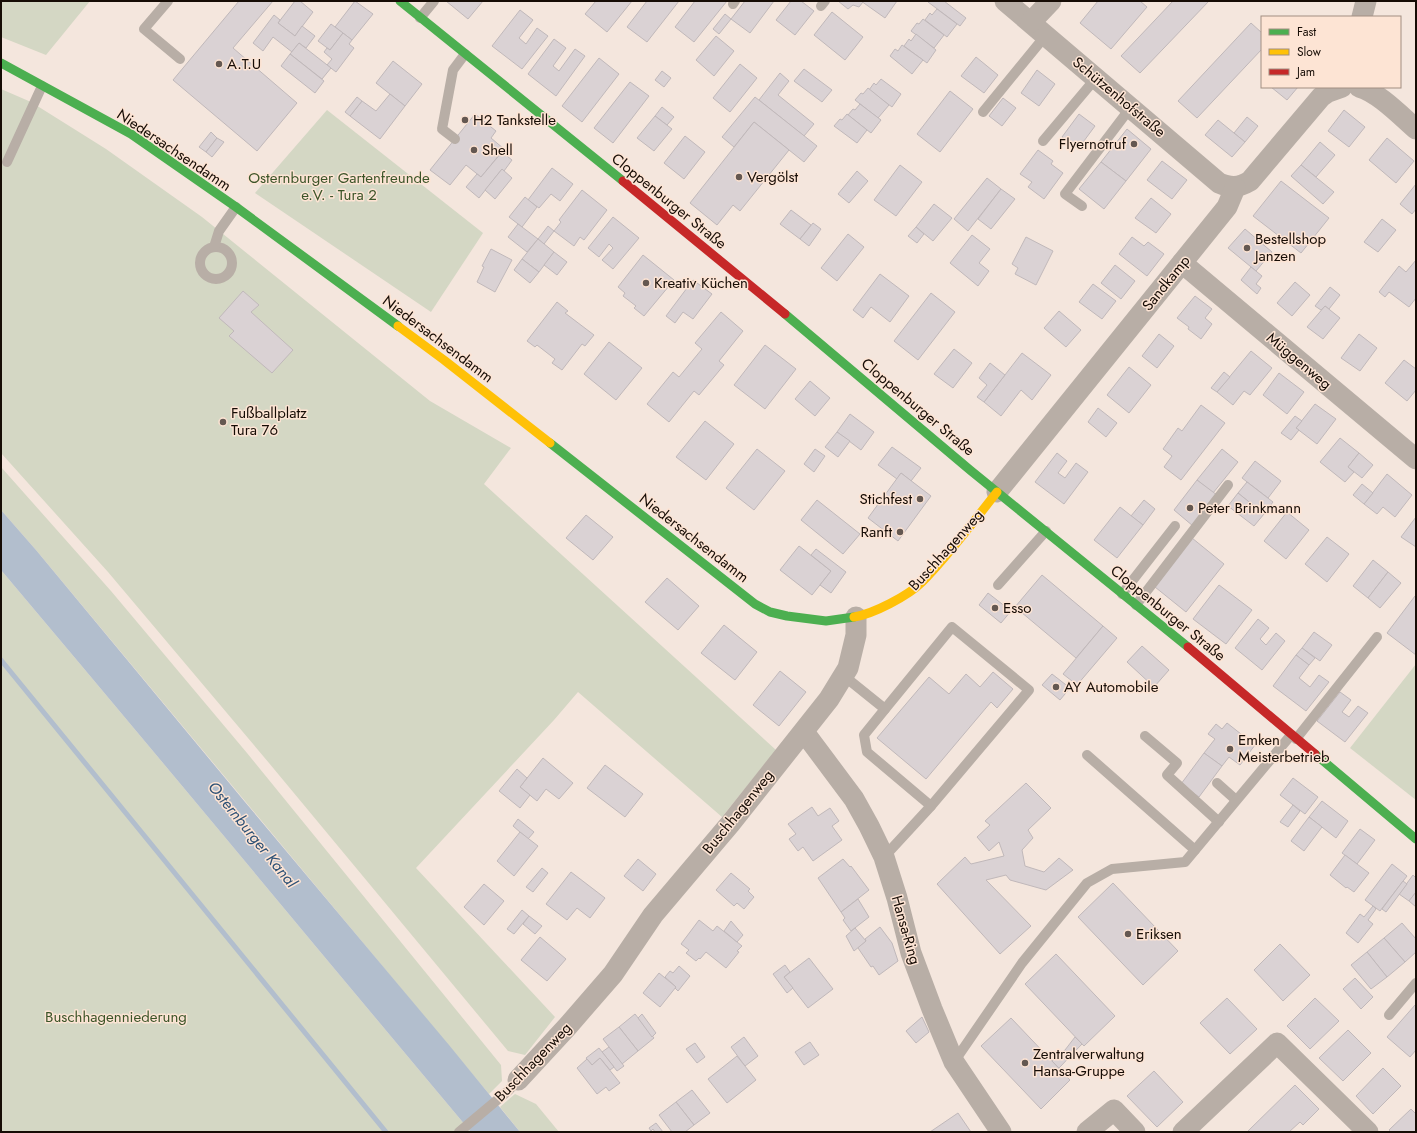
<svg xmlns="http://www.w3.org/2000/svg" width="1417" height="1133" font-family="Jost,sans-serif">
<rect width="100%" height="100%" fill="#f4e6dd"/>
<!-- green -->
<g fill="#d4d7c4">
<polygon points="1,1 90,1 46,55 1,37"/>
<polygon points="1,89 31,102 106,149 202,217 430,401 511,448 484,484 776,750 722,817 578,692 554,720 416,868 555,1017 525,1055 508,1051 269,763 108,572 1,453"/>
<polygon points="327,110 483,233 431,312 255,193"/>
<polygon points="1,467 111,591 247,753 501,1065 502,1081 489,1094 36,550 1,510"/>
<path d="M1,570c158,187 313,375 470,562h-470z"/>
<polygon points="1416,664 1416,800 1350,748"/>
<polygon points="515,1094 536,1104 559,1132 520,1132 500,1107"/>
</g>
<!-- water -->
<path fill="#b2becd" d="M1,510l35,40 209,252 204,243 71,87h-49c-157,-187 -312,-375 -470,-562z"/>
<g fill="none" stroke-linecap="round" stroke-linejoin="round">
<!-- stream -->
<polyline stroke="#b2becd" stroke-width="5" points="1,660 386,1132"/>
</g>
<!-- building -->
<g fill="#dad2d4" stroke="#c0b8ba">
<polygon points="239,1 273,1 233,48 297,103 257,151 173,80"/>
<polygon points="295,1 300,1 313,12 295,36 278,23"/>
<polygon points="355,1 373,14 352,40 335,27"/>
<polygon points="446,1 483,1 468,19"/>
<polygon points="596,1 632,1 607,32 585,14"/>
<polygon points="647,1 679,1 647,42 627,27"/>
<polygon points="695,1 727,1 694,42 675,27"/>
<polygon points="745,1 774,1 750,33 731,19"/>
<polygon points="791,1 801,1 814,11 795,35 776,20"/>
<polygon points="838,1 861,1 863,2 859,7 853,5 848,9"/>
<polygon points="861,1 897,1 885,18"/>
<polygon points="929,1 944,1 966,18 960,26 928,2"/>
<polygon points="1098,1 1140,1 1147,7 1111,49 1080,23"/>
<polygon points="1173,1 1209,1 1140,73 1121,56"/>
<polygon points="937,9 957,24 947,37 925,20 930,13 932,15"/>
<polygon points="520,10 533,20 519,38 526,44 537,28 548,36 522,69 492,46"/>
<polygon points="832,12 863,37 845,60 814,35"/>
<polygon points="725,14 731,19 719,34 713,29"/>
<polygon points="274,15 280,20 278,23 295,36 302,26 315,36 306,48 299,43 292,52 273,37 263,51 253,43"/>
<polygon points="923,19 944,35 934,48 911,31 917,23 919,24"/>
<polygon points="1251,23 1262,33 1262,49 1197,118 1178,101"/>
<polygon points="331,24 343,33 330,50 318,41"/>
<polygon points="343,33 352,40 349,44 354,48 336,72 327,65 332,59 324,52 327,48 330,50"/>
<polygon points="916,34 936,50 927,63 904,46 909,39 911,41"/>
<polygon points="716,36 734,51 714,76 696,60"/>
<polygon points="554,39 566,48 553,66 559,71 575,49 585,56 556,96 528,74"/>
<polygon points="299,43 331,68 322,79 290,54"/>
<polygon points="902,45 923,60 912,74 890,56 895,49 898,51"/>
<polygon points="290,54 324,81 315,93 281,66"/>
<polygon points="976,57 998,75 984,93 961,76"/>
<polygon points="599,58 619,74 582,122 562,106"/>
<polygon points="393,61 422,84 405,106 376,83"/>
<polygon points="740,64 757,78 730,112 713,98"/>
<polygon points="804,69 832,90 822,102 794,81"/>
<polygon points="1037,70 1055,84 1039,106 1021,93"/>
<polygon points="662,71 671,78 664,87 655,80"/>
<polygon points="780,73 789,81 778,95 814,124 804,136 759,100"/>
<polygon points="881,79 901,94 892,107 869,90 874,83 876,85"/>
<polygon points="630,82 649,96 613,143 594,128"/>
<polygon points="1271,87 1298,87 1287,100"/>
<polygon points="868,88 889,105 878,118 855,100 861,93 863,94"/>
<polygon points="950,91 973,109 940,152 917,134"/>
<polygon points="390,94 405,106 380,139 350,116 362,101 376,111"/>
<polygon points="357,97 362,101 350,116 345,112"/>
<polygon points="755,97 817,146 804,162 754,122 734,147 722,137"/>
<polygon points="1003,98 1016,108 1002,126 989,116"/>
<polygon points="860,104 881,120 871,133 848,115 853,109 855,110"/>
<polygon points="662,107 674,117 667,125 655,116"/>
<polygon points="1344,110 1365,127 1349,147 1328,131"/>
<polygon points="475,114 496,131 491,138 504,149 481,177 466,165 450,185 430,170"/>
<polygon points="847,114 867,130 857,143 834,126 840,119 842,120"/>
<polygon points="1079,114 1095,126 1078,149 1062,137"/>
<polygon points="655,116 672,129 654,151 637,138"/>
<polygon points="1247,117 1258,126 1245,142 1234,133"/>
<polygon points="1218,120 1245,142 1232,157 1205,135"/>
<polygon points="754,122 789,150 740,211 733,205 717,225 690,203"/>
<polygon points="1127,129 1151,149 1126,181 1101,162"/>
<polygon points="211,132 217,138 206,152 199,147"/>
<polygon points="685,136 705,152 684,179 664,163"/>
<polygon points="217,138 224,142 212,157 206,152"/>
<polygon points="1387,138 1414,161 1396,183 1369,160"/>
<polygon points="1320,142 1335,155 1316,177 1301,165"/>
<polygon points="1038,150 1053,161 1051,164 1063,173 1044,199 1028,187 1032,182 1020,174"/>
<polygon points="502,152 512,160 504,171 502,169 479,198 466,187 477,174 481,177"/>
<polygon points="1162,161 1187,180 1172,199 1147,180"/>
<polygon points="1101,162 1126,181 1104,209 1079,189"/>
<polygon points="900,165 922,182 896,216 874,200"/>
<polygon points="1301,165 1334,192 1323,204 1291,176"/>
<polygon points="552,168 573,184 560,201 551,194 539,208 528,200"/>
<polygon points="502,169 512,178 495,199 485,190"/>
<polygon points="857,171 868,181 849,203 838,194"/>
<polygon points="987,178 1001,189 968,231 954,219"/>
<polygon points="1281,181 1329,218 1301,253 1253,216"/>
<polygon points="1416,184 1416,209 1412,214 1400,204"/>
<polygon points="1001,189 1015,199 991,229 978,219"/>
<polygon points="582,190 607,210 584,240 580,237 574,246 554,231 561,222 559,220"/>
<polygon points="525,197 537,207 522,227 509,217"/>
<polygon points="1151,198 1171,214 1156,233 1135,218"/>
<polygon points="934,204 952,218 933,241 916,227"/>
<polygon points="791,210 811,225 800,239 780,224"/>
<polygon points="613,217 639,238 613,269 602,260 613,248 609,244 599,257 588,248"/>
<polygon points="1382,219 1396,230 1378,252 1364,242"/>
<polygon points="813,223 821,229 809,246 800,239"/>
<polygon points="518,224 538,239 527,252 508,237"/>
<polygon points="548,226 554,231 544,244 538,239"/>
<polygon points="916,227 924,234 917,243 908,236"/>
<polygon points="1245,229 1272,252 1256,271 1228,248"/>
<polygon points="848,234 864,247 837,281 821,268"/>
<polygon points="972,235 990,249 979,263 989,271 978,286 950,263"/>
<polygon points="1026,237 1053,251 1036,285 1015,274 1018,268 1012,264"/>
<polygon points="1132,237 1144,246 1148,242 1164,254 1147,276 1119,254"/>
<polygon points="538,239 554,252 539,272 522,259"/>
<polygon points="491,249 512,260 495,292 477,282 484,267 482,266"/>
<polygon points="554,252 567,262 557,275 544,265"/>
<polygon points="643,255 674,280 644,316 634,308 636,306 623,296 625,293 618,287"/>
<polygon points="522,259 539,272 530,283 514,270"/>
<polygon points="1416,260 1416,298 1409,307 1389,292 1385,297 1379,292 1399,266 1406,272"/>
<polygon points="1115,265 1135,281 1121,299 1101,283"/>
<polygon points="1251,267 1262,276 1256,284 1261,288 1257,294 1241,280"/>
<polygon points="880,274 909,296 890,322 871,307 863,318 853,310"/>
<polygon points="693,280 712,294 693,319 683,312 675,323 666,316"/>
<polygon points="1295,282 1310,295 1292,316 1277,303"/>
<polygon points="1093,284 1116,301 1102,319 1079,302"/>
<polygon points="1330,287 1340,295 1329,309 1325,306 1321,310 1315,306"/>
<polygon points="243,291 259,305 251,312 293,350 272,373 229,336 234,331 219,318"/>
<polygon points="931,293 955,312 918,360 894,341"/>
<polygon points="1195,296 1212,309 1205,318 1212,324 1201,339 1188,329 1189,327 1177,318"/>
<polygon points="557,302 568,311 565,313 594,335 585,346 582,344 562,370 552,363 555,359 537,345 535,347 527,341"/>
<polygon points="1325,306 1340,318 1323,339 1307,327"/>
<polygon points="1059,311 1081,330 1066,347 1044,328"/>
<polygon points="721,312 743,331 719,361 724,365 699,395 694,391 669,422 647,404 673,372 679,377 702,349 695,343"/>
<polygon points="1159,334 1174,346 1157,368 1142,356"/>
<polygon points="1359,334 1377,348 1360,371 1341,358"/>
<polygon points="609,342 642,368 616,400 584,374"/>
<polygon points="765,345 796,369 765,409 734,385"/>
<polygon points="954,349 972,363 953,388 934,374"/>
<polygon points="1251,351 1272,368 1250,395 1244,391 1233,405 1217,392"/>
<polygon points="1022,353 1051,375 1032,400 1021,390 1001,416 984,402"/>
<polygon points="1404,360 1416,369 1416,390 1407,401 1385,383"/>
<polygon points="990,363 1005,375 984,402 977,397 987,385 979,378"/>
<polygon points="1129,367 1151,385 1129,413 1107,395"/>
<polygon points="1224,372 1230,377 1217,392 1211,388"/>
<polygon points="1279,373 1304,392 1287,414 1263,395"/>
<polygon points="810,381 830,398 815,416 795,399"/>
<polygon points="1315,404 1336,419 1317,444 1296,428"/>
<polygon points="1201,405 1225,423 1181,480 1164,467 1172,456 1163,449 1178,428 1182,431"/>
<polygon points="1098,408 1117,423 1106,437 1088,422"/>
<polygon points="850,414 874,432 861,450 837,432"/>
<polygon points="1295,416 1302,421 1296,428 1299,430 1291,440 1281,433"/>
<polygon points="705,421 734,444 706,480 676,457"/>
<polygon points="837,432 850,441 838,457 825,447"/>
<polygon points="1340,438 1359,453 1348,467 1354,472 1345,482 1320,462"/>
<polygon points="892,447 921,468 911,481 901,473 897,479 878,465"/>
<polygon points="757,449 785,471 754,510 726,488"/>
<polygon points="815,449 825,456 814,472 804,464"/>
<polygon points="1222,449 1238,462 1213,493 1197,480"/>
<polygon points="1057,453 1067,461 1058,473 1065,478 1076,463 1088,472 1064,504 1035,482"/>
<polygon points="1359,453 1373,465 1362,478 1348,467"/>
<polygon points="1255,461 1281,481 1268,498 1242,478"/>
<polygon points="901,473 931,496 898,541 868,518"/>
<polygon points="1387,474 1412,495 1395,517 1383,507 1377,514 1364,504"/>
<polygon points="1197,480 1217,495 1193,526 1174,510"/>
<polygon points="1247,482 1273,502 1264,514 1238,493"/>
<polygon points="1362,484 1373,493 1364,504 1353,495"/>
<polygon points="1238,493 1264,514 1254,526 1228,506"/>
<polygon points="817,500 860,534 843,554 801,520"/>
<polygon points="1144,500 1155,509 1143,525 1131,516"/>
<polygon points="1120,507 1143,525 1117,558 1094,540"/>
<polygon points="1287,512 1309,530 1286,559 1264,541"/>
<polygon points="586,515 613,537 593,560 566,538"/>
<polygon points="1416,517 1416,547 1401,537"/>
<polygon points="1327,537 1349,554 1327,582 1305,564"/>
<polygon points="1192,538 1224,564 1186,612 1155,587"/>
<polygon points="799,546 831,571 812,595 780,570"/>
<polygon points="816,549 846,572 831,593 820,585 831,571 811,555"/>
<polygon points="1373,560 1388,572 1368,598 1353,586"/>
<polygon points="1388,572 1401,583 1380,608 1368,598"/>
<polygon points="1042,575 1103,626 1076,658 1015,607"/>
<polygon points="667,578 699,606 678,630 645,602"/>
<polygon points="1219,585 1252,610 1226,644 1193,619"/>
<polygon points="988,593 1011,611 1001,623 979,605"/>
<polygon points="1415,596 1416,596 1416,655 1387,633"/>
<polygon points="1258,619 1269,628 1260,639 1266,645 1276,633 1285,641 1262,670 1235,648"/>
<polygon points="724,625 757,652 735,680 701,653"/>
<polygon points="1103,626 1117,638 1077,685 1063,674"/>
<polygon points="1314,632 1332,645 1320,661 1302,648"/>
<polygon points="1142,646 1169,670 1154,687 1127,662"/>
<polygon points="1302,648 1315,658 1309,665 1296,655"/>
<polygon points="1296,655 1309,665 1299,678 1310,687 1319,675 1329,682 1306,711 1273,686"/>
<polygon points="780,671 806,692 779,726 753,705"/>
<polygon points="993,672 1013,689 997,708 991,702 926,779 877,738 929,677 949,694 966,674 980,687"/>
<polygon points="1052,674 1070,688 1060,700 1042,685"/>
<polygon points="1340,692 1351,700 1342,712 1349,717 1358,706 1368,713 1345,742 1317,721"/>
<polygon points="1227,723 1255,745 1240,765 1229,757 1222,766 1204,753 1215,739 1208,734 1216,724 1222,729"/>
<polygon points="1204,753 1222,766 1199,797 1181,784"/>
<polygon points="543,758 573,783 559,799 546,789 537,801 520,787"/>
<polygon points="605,765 643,794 625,817 587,788"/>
<polygon points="517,769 527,778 520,787 530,795 520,808 499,791"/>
<polygon points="1293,778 1318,797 1305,814 1280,795"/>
<polygon points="1026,783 1051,808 1028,830 1033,838 1022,850 1025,866 1044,872 1059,858 1073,870 1046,890 1010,880 1006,875 986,880 1031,926 1000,954 937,884 965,857 971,864 1004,856 999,842 989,851 977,837 990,825 985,821"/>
<polygon points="1322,801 1348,821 1336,838 1309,817"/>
<polygon points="1293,805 1300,811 1288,827 1280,822"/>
<polygon points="812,807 818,816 830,808 839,821 832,826 842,840 813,861 803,847 798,851 789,839 796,834 788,824"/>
<polygon points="1309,817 1322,827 1304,851 1291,841"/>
<polygon points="518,819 534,832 528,839 513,826"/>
<polygon points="1360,829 1375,840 1357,864 1342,853"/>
<polygon points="520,832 538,846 514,876 497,861"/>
<polygon points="1345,855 1369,873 1354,892 1347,887 1346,888 1330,875"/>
<polygon points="638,859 656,874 643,891 624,876"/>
<polygon points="843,859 850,867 851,866 869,890 841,912 818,878"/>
<polygon points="1392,864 1407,876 1380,911 1365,900"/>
<polygon points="542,868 548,873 533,892 526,887"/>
<polygon points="571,872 605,898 590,918 577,908 567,920 546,904"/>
<polygon points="731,873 750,889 748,891 754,897 744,909 737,903 734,906 716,890"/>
<polygon points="1413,875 1416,878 1416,892 1409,901 1399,894"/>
<polygon points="1403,881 1407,884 1386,912 1382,909"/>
<polygon points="1113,883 1178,951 1143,985 1078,917"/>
<polygon points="484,884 504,901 484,925 464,907"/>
<polygon points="1416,892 1416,907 1409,901"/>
<polygon points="858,899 869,917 851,931 843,920 845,918 841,912"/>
<polygon points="1373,906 1376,909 1368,920 1373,924 1358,943 1346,933 1360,914 1364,917"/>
<polygon points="522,910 529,916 514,934 507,929"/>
<polygon points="529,916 542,926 535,934 523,924"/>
<polygon points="699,920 713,931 717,926 742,946 737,951 739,952 726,968 706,952 700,959 699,958 696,961 686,953 689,950 681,944"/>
<polygon points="731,921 743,935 737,942 724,931"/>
<polygon points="1402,923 1416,939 1416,952 1405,962 1384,938"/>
<polygon points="880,927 892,943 898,961 879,975 873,966 871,967 858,948 858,947 866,941 865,939"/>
<polygon points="855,928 866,941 854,951 846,936"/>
<polygon points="540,937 566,959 547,981 521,960"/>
<polygon points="1384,938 1405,962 1387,977 1367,952"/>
<polygon points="1280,944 1310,975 1283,1001 1254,970"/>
<polygon points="1367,952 1387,977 1371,989 1351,965"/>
<polygon points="1056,954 1115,1016 1084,1046 1025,984"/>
<polygon points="809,958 833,989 808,1008 784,977"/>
<polygon points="785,965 790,972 784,977 793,988 787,993 773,974"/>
<polygon points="679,966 690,976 678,991 675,988 676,987 665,977 670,971 673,973"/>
<polygon points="659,973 676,987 660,1007 643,993"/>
<polygon points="1355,978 1373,997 1361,1009 1343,989"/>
<polygon points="1227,998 1257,1029 1230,1054 1200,1023"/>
<polygon points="1315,998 1339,1021 1310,1049 1287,1026"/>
<polygon points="1415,1005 1416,1006 1416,1050 1410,1057 1387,1037"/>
<polygon points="635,1014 654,1038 638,1051 619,1027"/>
<polygon points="642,1014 656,1033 652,1037 638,1018"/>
<polygon points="922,1017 929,1032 916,1043 906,1031"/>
<polygon points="1011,1018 1070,1080 1041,1109 981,1046"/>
<polygon points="619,1027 638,1051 622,1064 603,1039"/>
<polygon points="1348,1030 1371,1053 1343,1081 1319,1058"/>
<polygon points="744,1037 758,1056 745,1066 731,1047"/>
<polygon points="1075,1037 1082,1044 1059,1068 1052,1061 1065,1050"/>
<polygon points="810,1042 819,1055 804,1065 795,1052"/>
<polygon points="695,1043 705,1057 697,1063 686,1049"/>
<polygon points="609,1047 624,1066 617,1071 602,1052"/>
<polygon points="599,1048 614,1067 610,1070 600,1058 592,1065 586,1058"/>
<polygon points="737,1056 756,1080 727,1103 708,1079"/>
<polygon points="600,1058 620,1083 609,1091 606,1087 597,1094 577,1068 587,1059 592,1065"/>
<polygon points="1383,1068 1401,1086 1373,1114 1356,1096"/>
<polygon points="1154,1071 1183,1102 1157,1127 1127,1096"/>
<polygon points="1295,1085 1319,1109 1303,1125 1300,1122 1289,1132 1247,1132"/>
<polygon points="692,1090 710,1113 694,1125 676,1102"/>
<polygon points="676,1102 694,1125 685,1132 672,1132 659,1115"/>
<polygon points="1411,1109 1416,1114 1416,1132 1391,1132 1389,1130"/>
<polygon points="958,1113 971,1132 930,1132"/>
<polygon points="656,1123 663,1132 655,1132 653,1129 651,1131 649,1128"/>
</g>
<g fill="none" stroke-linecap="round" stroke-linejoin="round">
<!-- lane -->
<g stroke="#b8aea6" stroke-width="10">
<polyline points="168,1 144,29 180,59"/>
<polyline points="733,4 735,1"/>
<polyline points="821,6 825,1"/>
<polyline points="420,18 434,1"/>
<polyline points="983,112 1046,35"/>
<polyline points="455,139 442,129 453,70 465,54"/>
<polyline points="1043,141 1096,78"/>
<polyline points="7,162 42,86"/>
<polyline points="1082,206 1065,194 1131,107"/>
<circle cx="216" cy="263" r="16"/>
<polyline points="214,247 219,231 236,207"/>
<polyline points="998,585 1046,531"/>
<polyline points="1122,594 1175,526"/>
<polyline points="1136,605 1228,485"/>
<polyline points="844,676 885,709 864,735 867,752 931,806 884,857"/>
<polyline points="885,709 952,627 1029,690 931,806"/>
<polyline points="1145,736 1177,763 1167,775 1219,822"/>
<polyline points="1296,739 1377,637"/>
<polyline points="1087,755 1195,850"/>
<polyline points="1217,783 1236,800"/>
<polyline points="1389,1015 1416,983"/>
<polyline points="954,1062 1022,963 1087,883 1112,869 1185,862 1291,735"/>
<polyline points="459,1132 509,1090 518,1080"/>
</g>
<!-- street -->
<g stroke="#b8aea6" stroke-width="21">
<path d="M1005,1l214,182c12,5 19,5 31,-2l71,-84 7,-5 14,-5"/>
<polyline points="1362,17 1366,1"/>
<polyline points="1031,22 1051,1"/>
<path d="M1359,87c19,5 42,29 57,42"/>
<polyline points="1182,263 1416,459"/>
<polyline points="997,492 1227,207 1235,188"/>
<polyline points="804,732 854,799 869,826 884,857 897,898 911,953 932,1009 954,1062 1001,1132"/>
<polyline points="518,1080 567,1027 613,974 653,915 730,824 829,699 848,668 856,635 856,617"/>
<polyline points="1087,1132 1114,1110 1135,1132"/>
<polyline points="1183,1132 1277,1043 1368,1132"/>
</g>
<!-- fast -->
<g stroke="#4caf50" stroke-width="9">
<polyline points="400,1 623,181"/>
<polyline points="1,63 131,134 236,207 398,326"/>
<polyline points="785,314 970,470 1188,647"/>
<polyline points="550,443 755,604 770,612 787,616 826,621 854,617"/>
<polyline points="1315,754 1416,839"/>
</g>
<!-- slow -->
<g stroke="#ffc107" stroke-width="9">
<polyline points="398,326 444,360 550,443"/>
<path d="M854,617c19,-3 54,-21 68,-35 27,-27 51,-60 75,-90"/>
</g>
<!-- jam -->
<g stroke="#c62828" stroke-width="9">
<polyline points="623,181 785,314"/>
<polyline points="1188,647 1315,754"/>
</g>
</g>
<!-- markers -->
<g fill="#645851" stroke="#fde4d4" stroke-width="1.5">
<circle cx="219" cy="64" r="4"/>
<circle cx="465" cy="120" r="4"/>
<circle cx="1134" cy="144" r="4"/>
<circle cx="474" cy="150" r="4"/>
<circle cx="739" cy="177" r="4"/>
<circle cx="1247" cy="248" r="4"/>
<circle cx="646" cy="283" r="4"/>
<circle cx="223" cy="422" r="4"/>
<circle cx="920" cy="499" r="4"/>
<circle cx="1190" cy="508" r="4"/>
<circle cx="900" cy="532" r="4"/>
<circle cx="995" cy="608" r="4"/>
<circle cx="1056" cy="687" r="4"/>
<circle cx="1230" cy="749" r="4"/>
<circle cx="1128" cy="934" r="4"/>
<circle cx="1025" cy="1063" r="4"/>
</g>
<g text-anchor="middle" stroke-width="3" stroke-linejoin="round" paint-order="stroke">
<!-- poi labels -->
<g font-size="15" fill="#160c05" stroke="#fde4d4" text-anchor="start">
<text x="227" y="69">A.T.U</text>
<text x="473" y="125">H2 Tankstelle</text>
<text x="1126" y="149" text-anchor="end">Flyernotruf</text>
<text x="482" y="155">Shell</text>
<text x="747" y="182">Vergölst</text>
<text x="1255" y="244">Bestellshop<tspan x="1255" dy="17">Janzen</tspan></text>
<text x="654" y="288">Kreativ Küchen</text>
<text x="231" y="418">Fußballplatz<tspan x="231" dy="17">Tura 76</tspan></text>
<text x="912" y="504" text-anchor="end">Stichfest</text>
<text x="1198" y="513">Peter Brinkmann</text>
<text x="892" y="537" text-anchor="end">Ranft</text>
<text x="1003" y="613">Esso</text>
<text x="1064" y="692">AY Automobile</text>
<text x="1238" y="745">Emken<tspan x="1238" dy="17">Meisterbetrieb</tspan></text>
<text x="1136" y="939">Eriksen</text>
<text x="1033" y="1059">Zentralverwaltung<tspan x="1033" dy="17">Hansa-Gruppe</tspan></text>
</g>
<!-- street labels -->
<g font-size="15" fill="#160c05" stroke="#fde4d4">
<text transform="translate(1119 97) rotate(40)" y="5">Schützenhofstraße</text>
<text transform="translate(174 150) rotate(34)" y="5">Niedersachsendamm</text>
<text transform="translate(669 201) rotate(39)" y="5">Cloppenburger Straße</text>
<text transform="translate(1166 283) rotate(-51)" y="5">Sandkamp</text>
<text transform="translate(438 339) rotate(37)" y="5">Niedersachsendamm</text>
<text transform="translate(1299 361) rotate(40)" y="5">Müggenweg</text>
<text transform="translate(918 407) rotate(40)" y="5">Cloppenburger Straße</text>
<text transform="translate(694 538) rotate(38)" y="5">Niedersachsendamm</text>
<text transform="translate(946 550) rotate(-48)" y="5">Buschhagenweg</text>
<text transform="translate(1168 613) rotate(39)" y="5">Cloppenburger Straße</text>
<text transform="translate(738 812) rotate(-51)" y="5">Buschhagenweg</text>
<text transform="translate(906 930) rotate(74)" y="5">Hansa-Ring</text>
<text transform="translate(533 1062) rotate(-46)" y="5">Buschhagenweg</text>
</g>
<!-- park labels -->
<g font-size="15" fill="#3b5428" stroke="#fde4d4">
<text x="339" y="183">Osternburger Gartenfreunde<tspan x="339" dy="17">e.V. - Tura 2</tspan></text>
<text x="116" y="1022">Buschhagenniederung</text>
</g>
<!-- water labels -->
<g font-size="16" font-style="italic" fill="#2d5176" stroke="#fde4d4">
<text transform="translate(253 834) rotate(51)" y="6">Osternburger Kanal</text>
</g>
</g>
<!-- border -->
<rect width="1417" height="1133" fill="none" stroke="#160c05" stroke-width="4"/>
<!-- legend -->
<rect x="1261" y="16" width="140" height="72" fill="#fde4d4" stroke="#a18e81"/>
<rect x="1269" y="29" width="20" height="6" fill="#4caf50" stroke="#a18e81"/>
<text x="1297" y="36" font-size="12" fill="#160c05">Fast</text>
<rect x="1269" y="49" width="20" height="6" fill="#ffc107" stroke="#a18e81"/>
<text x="1297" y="56" font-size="12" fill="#160c05">Slow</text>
<rect x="1269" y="69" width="20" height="6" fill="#c62828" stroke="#a18e81"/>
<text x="1297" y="76" font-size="12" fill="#160c05">Jam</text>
</svg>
